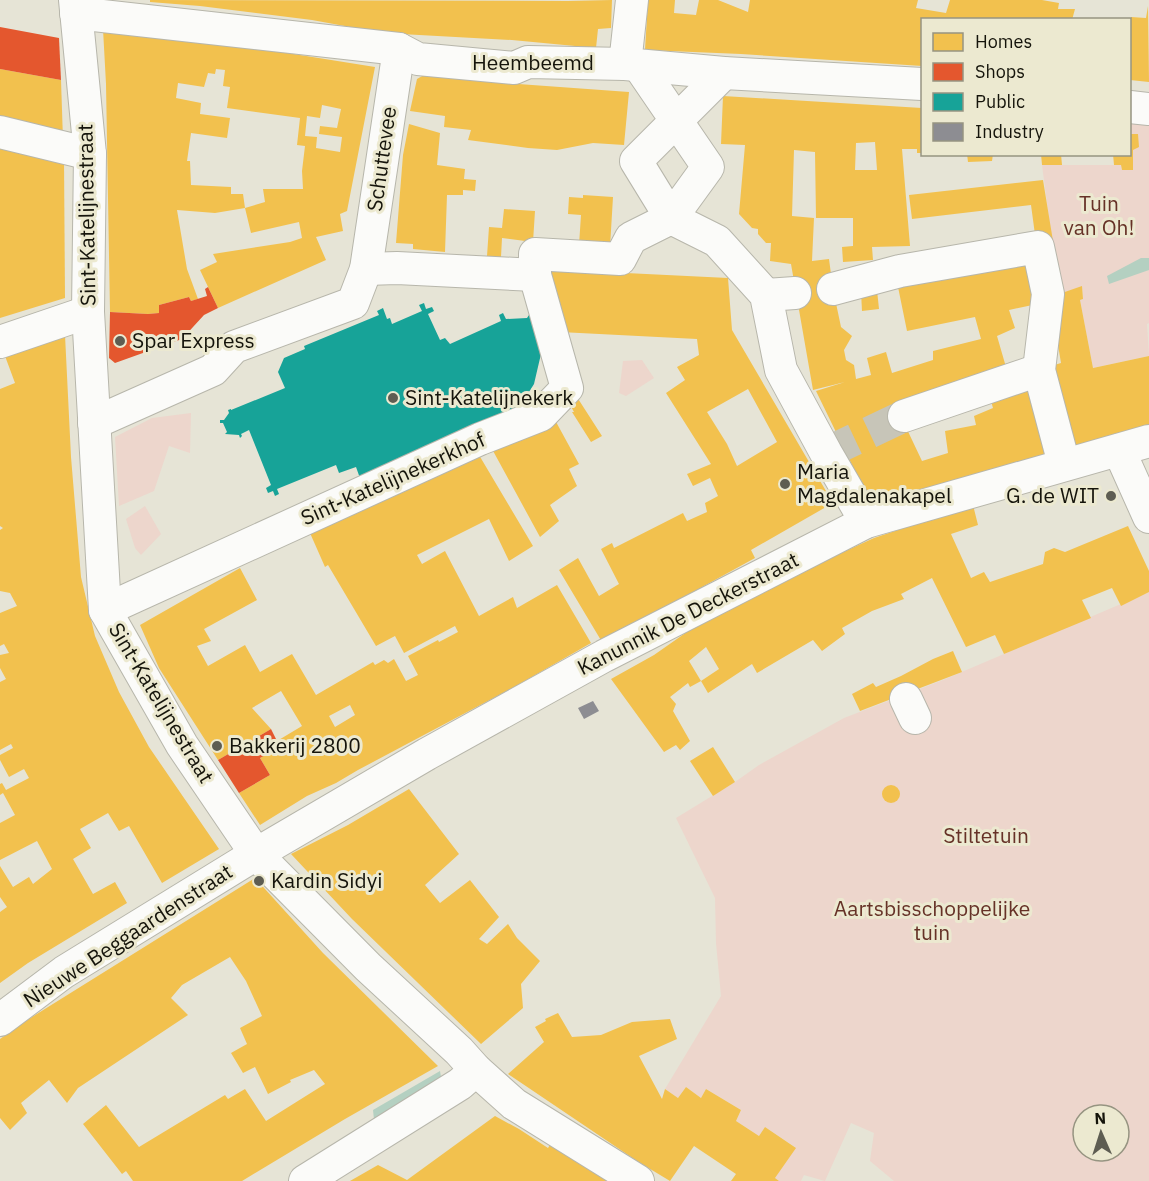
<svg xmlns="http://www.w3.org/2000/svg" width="1149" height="1181" font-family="'IBM Plex Sans',sans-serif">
<rect width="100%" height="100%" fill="#e6e4d6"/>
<!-- green -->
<g fill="#edd6cc" fill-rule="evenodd">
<polygon points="1130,118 1149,120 1149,323 1147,324 1149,356 1093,368 1080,300 1083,299 1082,287 1059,294 1042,165 1121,165 1122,170 1133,170 1133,150"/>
<polygon points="642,360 654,378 626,396 619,393 623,361"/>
<polygon points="191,413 190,453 169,446 154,491 119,506 115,437 152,418"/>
<polygon points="145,506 161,534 141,555 135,548 126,519"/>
<path d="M1149,592v589h-255l-24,-20 4,-28 -23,-10 -26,58 -21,-6 -3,6h-22l-4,-3 20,-31 -30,-20 -6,9 -23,-15 5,-11 -35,-21 -5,9 -15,-11 -8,11 -13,-9 56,-93 -5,-53 -1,-45 -39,-80 59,-36 24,-17 85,-47 99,-38zM1083,1115h36v36h-36z"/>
</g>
<!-- water -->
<g fill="#b4d0c1">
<polygon points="1141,258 1149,258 1149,270 1109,284 1107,276"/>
<polygon points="440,1071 441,1077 375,1129 373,1110"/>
</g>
<!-- homes -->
<g fill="#f2c14e" fill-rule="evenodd">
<polygon points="150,0 568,1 612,0 611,28 598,29 596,48 512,40 383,33 312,20 200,6 150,2"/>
<polygon points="648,0 675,0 674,13 696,15 699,0 718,0 748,12 750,0 918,0 916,8 946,13 950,0 1042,0 1059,3 1058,9 1075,9 1072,20 922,20 922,66 741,54 645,50"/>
<polygon points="1148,6 1149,82 1130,80 1131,17 1146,18"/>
<path d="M103,29l153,19 119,19 -28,144 -7,3 3,17 -27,6 10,23 -108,48 -18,-38 17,-8 -4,-8 77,-12 12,-4 -3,-16 -48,11 -6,-25 -30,5 -38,-3 10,59 11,30 -7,2 -2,-4 -30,8v8l-11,1 -38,-2 -4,-228zM216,69l9,1 -2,16 7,1 -3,21 73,10 -3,27 8,1 -3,25 1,18h-40l2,13 -20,6 -2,-14h-12v-7l-40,-2 -1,-24h-3l4,-28 36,5 3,-20 -30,-4 1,-11 -25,-5 2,-15 26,4 4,-14 7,1zM322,105l19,4 -4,19 -17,-2 -1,8 23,3 -2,15 -24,-4 1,-11 -12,-1 2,-20 13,2z"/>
<polygon points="0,69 61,80 63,140 0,126"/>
<polygon points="424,75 476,81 629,92 624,145 593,143 557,150 528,148 468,140 471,130 444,127 445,116 410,111 417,79"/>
<path d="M723,96l199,12v45h-5v-4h-15l8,97 -38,1 1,13 -30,2 -1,-15 11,-1v-28h-37l-1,-66 -21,-2 -2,66 22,2 -2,43 17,-2 4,30 8,38 11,9 -8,14 2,10 8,5 2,14 15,-4 -4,-17 19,-6 6,21 41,-13v-9l48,-12 -6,-22 -68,14 -9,-44 136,-27 8,43 -33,7 6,18 -18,8 11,38 -104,49 18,38 26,-8 -3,-22 31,-6 -2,-9 19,-8 -4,-14 40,-13 22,72 -40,13 -141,36 -54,-111 29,-9 -32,8 -22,-126 -21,-3 1,-18h-5l-8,-9v-5l-6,-1 -13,-14 6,-69 -24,-1zM875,142l2,28h-22l1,-27z"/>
<polygon points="409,124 440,133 437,165 465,169 464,179 476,180 475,191 463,190 463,195 447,195 445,252 413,249 413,244 396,243 403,155"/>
<polygon points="1130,134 1138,134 1139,147 1133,150 1133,170 1122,170 1121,165 1114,165 1113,154 1130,154"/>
<polygon points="0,144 64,158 65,298 0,318"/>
<polygon points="967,154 993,154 992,161 968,162"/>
<polygon points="1041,154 1061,154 1062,165 1042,165"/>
<polygon points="1043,180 1053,241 1036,242 1031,205 912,219 909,195"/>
<polygon points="583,195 613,197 610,247 579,245 581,215 568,214 569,197 583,198"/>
<polygon points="504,209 535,211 533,242 502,238 501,257 487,256 489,227 502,228"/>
<path d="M544,269l184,9 4,52 101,173 -82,47 4,8 -153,84 -43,-72 19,-12 21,38 20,-12 -18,-35 11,-6 2,5 69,-35 4,8 20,-9 -2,-9 13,-7 -8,-18 -17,8 -6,-12 24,-10 -45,-71 19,-13 -8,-13 22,-12 -2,-16 -137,-7zM748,389l29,53 -40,24 -10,-22 -20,-32z"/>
<polygon points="1082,286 1083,299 1080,300 1093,368 1149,356 1149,427 1070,448 1051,366 1061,363 1052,309 1059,294"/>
<polygon points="877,290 879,309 862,311 861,292"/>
<polygon points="65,335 71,457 81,577 95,636 119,692 149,747 219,849 162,883 129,826 119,831 108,813 80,829 91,848 73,859 93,894 115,882 127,903 28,963 0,983 0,912 7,907 0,897 0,866 13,887 29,877 33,884 52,869 37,841 0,860 0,823 15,815 3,793 0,795 0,784 2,783 6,790 29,778 24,769 9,777 0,760 0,755 13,748 11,744 0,750 0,682 6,679 0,668 0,655 9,653 4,644 0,646 0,613 17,606 10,593 0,591 0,530 3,528 0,526 0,389 15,383 5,356"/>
<polygon points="575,394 602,436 591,442 572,412 574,412 567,399"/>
<polygon points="555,420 579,464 569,469 577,486 550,505 559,521 540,537 492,449"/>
<path d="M479,455l54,91 -24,15 -20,-42 -72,36 5,9 23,-13 34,65 34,-19 4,11 40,-23 34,58 -75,43 -158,84 -22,13 -29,13 -47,29 -21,-32 31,-18 -10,-17 20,-11 -3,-6 25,-15 -21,-35 -29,17 19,21 -53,31 -59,-92 -19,-43 100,-57 17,32 -53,29 7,12 -14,5 11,20 37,-21 15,27 32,-18 24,41 57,-33 2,3 9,-5 4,3 6,-4 12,22 12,-6 -10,-19 30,-16 1,2 19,-10 -3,-6 -51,27 -9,-17 -19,10 -48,-81 -3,2 -15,-34zM350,705l5,10 -20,12 -6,-11z"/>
<polygon points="973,505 978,525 951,534 971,578 984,572 990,582 1043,564 1045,552 1054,548 1065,552 1128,526 1149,571 1149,592 1121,606 1112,588 1082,600 1091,618 1004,654 995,635 966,647 932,578 901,594 904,599 872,611 842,628 845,634 822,651 813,640 757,673 752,664 708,693 701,681 719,669 706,647 689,661 701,681 690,687 688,683 670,697 676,704 673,711 690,741 680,750 676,745 664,752 611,679 654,655 694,627 806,569 874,538"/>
<polygon points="953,651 962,672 860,711 852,694 873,683 876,687 901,676 933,659"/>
<polygon points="713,747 735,782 713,796 690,761"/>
<circle cx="891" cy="794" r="9"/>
<polygon points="409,789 459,854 425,885 440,903 470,880 499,917 479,939 487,944 508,924 517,938 540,961 521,984 523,1008 481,1044 352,919 291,854 348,825"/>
<polygon points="255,878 323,953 438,1066 345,1119 242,1181 133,1181 126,1171 122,1174 83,1124 106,1105 139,1147 225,1095 228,1099 245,1089 266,1121 325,1084 314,1070 290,1080 291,1082 268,1094 255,1067 243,1073 231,1053 247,1044 240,1028 262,1016 246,981 230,957 182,985 171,998 188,1015 78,1088 67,1103 49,1080 21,1103 27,1113 10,1130 0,1118 0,1039 24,1022"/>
<polygon points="558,1013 572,1037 601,1035 632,1022 670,1019 677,1039 639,1056 662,1099 665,1089 678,1098 686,1087 701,1098 706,1089 741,1110 736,1121 759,1136 765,1127 796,1148 775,1178 779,1181 731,1181 736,1174 694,1146 670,1181 637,1161 508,1074 544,1042 535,1027 546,1021 545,1019"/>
<polygon points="495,1116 519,1129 548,1148 550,1145 613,1181 350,1181 378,1165 407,1180"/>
</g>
<!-- shops -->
<g fill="#e4572e">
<polygon points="0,27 59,38 61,80 0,69"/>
<polygon points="208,287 218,308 204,315 182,339 115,363 109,358 110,312 148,314 159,313 159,305 189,297 191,301 207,296 205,289"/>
<polygon points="271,729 280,747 260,758 270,775 239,793 218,760"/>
</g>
<!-- public -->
<polygon fill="#17a398" points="424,303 426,309 432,307 434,311 428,314 440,340 445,338 450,344 501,321 499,315 503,313 506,319 527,318 531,312 535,315 531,320 538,340 544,341 534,384 519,408 361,481 356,467 339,473 336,465 277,489 279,494 275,496 273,491 268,493 266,488 271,485 249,430 241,434 242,436 240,438 239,435 225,434 227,432 223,423 220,423 220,420 224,420 229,413 228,410 231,409 231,410 285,388 278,372 284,358 305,349 304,346 379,315 377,311 383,308 387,319 390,318 392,324 422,311 419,305"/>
<!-- industry -->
<polygon fill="#8d8d92" points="593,701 599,711 584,719 578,708"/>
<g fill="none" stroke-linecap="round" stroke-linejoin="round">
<!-- minor-tunnel -->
<polyline stroke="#c7c5b8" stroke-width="32" stroke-dasharray="32 16" stroke-linecap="butt" points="826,453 904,416"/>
<!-- minor casing -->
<g stroke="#b7b6ab" stroke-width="34">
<g id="minor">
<polyline points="75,0 90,154 88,312 105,610 182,745 256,854 368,967 459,1051 476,1070 514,1104 638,1181"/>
<polyline points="76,13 399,49 418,59 514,68 528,62 625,64 724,73 922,84"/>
<polyline points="625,64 632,0"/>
<polyline points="639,66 708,167 671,218 636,161 724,73"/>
<polyline points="1130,107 1149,109"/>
<polyline points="0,132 90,154"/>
<polyline points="366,269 397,268 535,275 535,254 620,259 631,238 671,218 717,241 766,295 781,370 826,453 866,522"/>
<polyline points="833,289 900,271 1038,247 1048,294 1039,370 1064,464"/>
<polyline points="766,295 795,293"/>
<polyline points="0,342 88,312"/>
<polyline points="904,416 1039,370"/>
<polyline points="94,423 213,370 234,347 353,303 366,269 399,49"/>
<polyline points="1119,450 1149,517"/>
<polyline points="105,610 480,439 541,415 567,388 535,275"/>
<polyline points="906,699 915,718"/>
<polyline points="0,1020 64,972 256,854 427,754 604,656 866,522 1149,441"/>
<polyline points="305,1181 460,1084 476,1070"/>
</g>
</g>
<!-- minor -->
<use href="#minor" stroke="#fbfbf9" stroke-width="32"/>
</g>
<!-- markers -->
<g fill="#5e5d52" stroke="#ece9d0" stroke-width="2">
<circle cx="120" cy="341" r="6"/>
<circle cx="393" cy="398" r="6"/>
<circle cx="785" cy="484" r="6"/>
<circle cx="1111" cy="496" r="6"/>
<circle cx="217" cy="746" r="6"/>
<circle cx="259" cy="881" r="6"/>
</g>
<g text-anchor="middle" stroke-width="6" stroke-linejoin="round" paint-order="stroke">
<!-- street labels -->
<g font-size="21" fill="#15140b" stroke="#ece9d0">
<text x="533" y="70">Heembeemd</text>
<text transform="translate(382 159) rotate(-82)" y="7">Schuttevee</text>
<text transform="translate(87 215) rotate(-91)" y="7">Sint-Katelijnestraat</text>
<text transform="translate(393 479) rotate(-24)" y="7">Sint-Katelijnekerkhof</text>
<text transform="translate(688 614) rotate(-27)" y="7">Kanunnik De Deckerstraat</text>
<text transform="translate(161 703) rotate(59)" y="7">Sint-Katelijnestraat</text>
<text transform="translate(128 936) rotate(-33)" y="7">Nieuwe Beggaardenstraat</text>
</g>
<!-- park labels -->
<g font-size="21" fill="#663227" stroke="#ece9d0">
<text x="1099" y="211">Tuin<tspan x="1099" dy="24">van Oh!</tspan></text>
<text x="986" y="843">Stiltetuin</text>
<text x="932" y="916">Aartsbisschoppelijke<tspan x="932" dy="24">tuin</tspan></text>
</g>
<!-- poi labels -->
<g font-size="21" fill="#15140b" stroke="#ece9d0" text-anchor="start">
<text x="132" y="348">Spar Express</text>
<text x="405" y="405">Sint-Katelijnekerk</text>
<text x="797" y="479">Maria<tspan x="797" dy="24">Magdalenakapel</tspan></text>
<text x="1099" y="503" text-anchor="end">G. de WIT</text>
<text x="229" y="753">Bakkerij 2800</text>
<text x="271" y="888">Kardin Sidyi</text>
</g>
</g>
<!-- legend -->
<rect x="921" y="18" width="210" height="138" fill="#ece9d0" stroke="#969481" stroke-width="1.5"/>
<rect x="933" y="33" width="30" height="18" fill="#f2c14e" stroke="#969481" stroke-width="1.5"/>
<text x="975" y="48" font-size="18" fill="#15140b">Homes</text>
<rect x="933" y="63" width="30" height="18" fill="#e4572e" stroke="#969481" stroke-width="1.5"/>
<text x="975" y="78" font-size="18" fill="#15140b">Shops</text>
<rect x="933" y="93" width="30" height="18" fill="#17a398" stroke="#969481" stroke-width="1.5"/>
<text x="975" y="108" font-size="18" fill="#15140b">Public</text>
<rect x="933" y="123" width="30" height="18" fill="#8d8d92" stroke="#969481" stroke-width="1.5"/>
<text x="975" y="138" font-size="18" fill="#15140b">Industry</text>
<!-- north arrow -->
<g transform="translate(1101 1133) rotate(357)"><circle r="28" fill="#ece9d0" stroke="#969481" stroke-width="1.5"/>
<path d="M0-4.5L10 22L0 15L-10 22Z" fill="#5e5d52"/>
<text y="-9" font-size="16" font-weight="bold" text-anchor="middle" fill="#15140b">N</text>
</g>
</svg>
